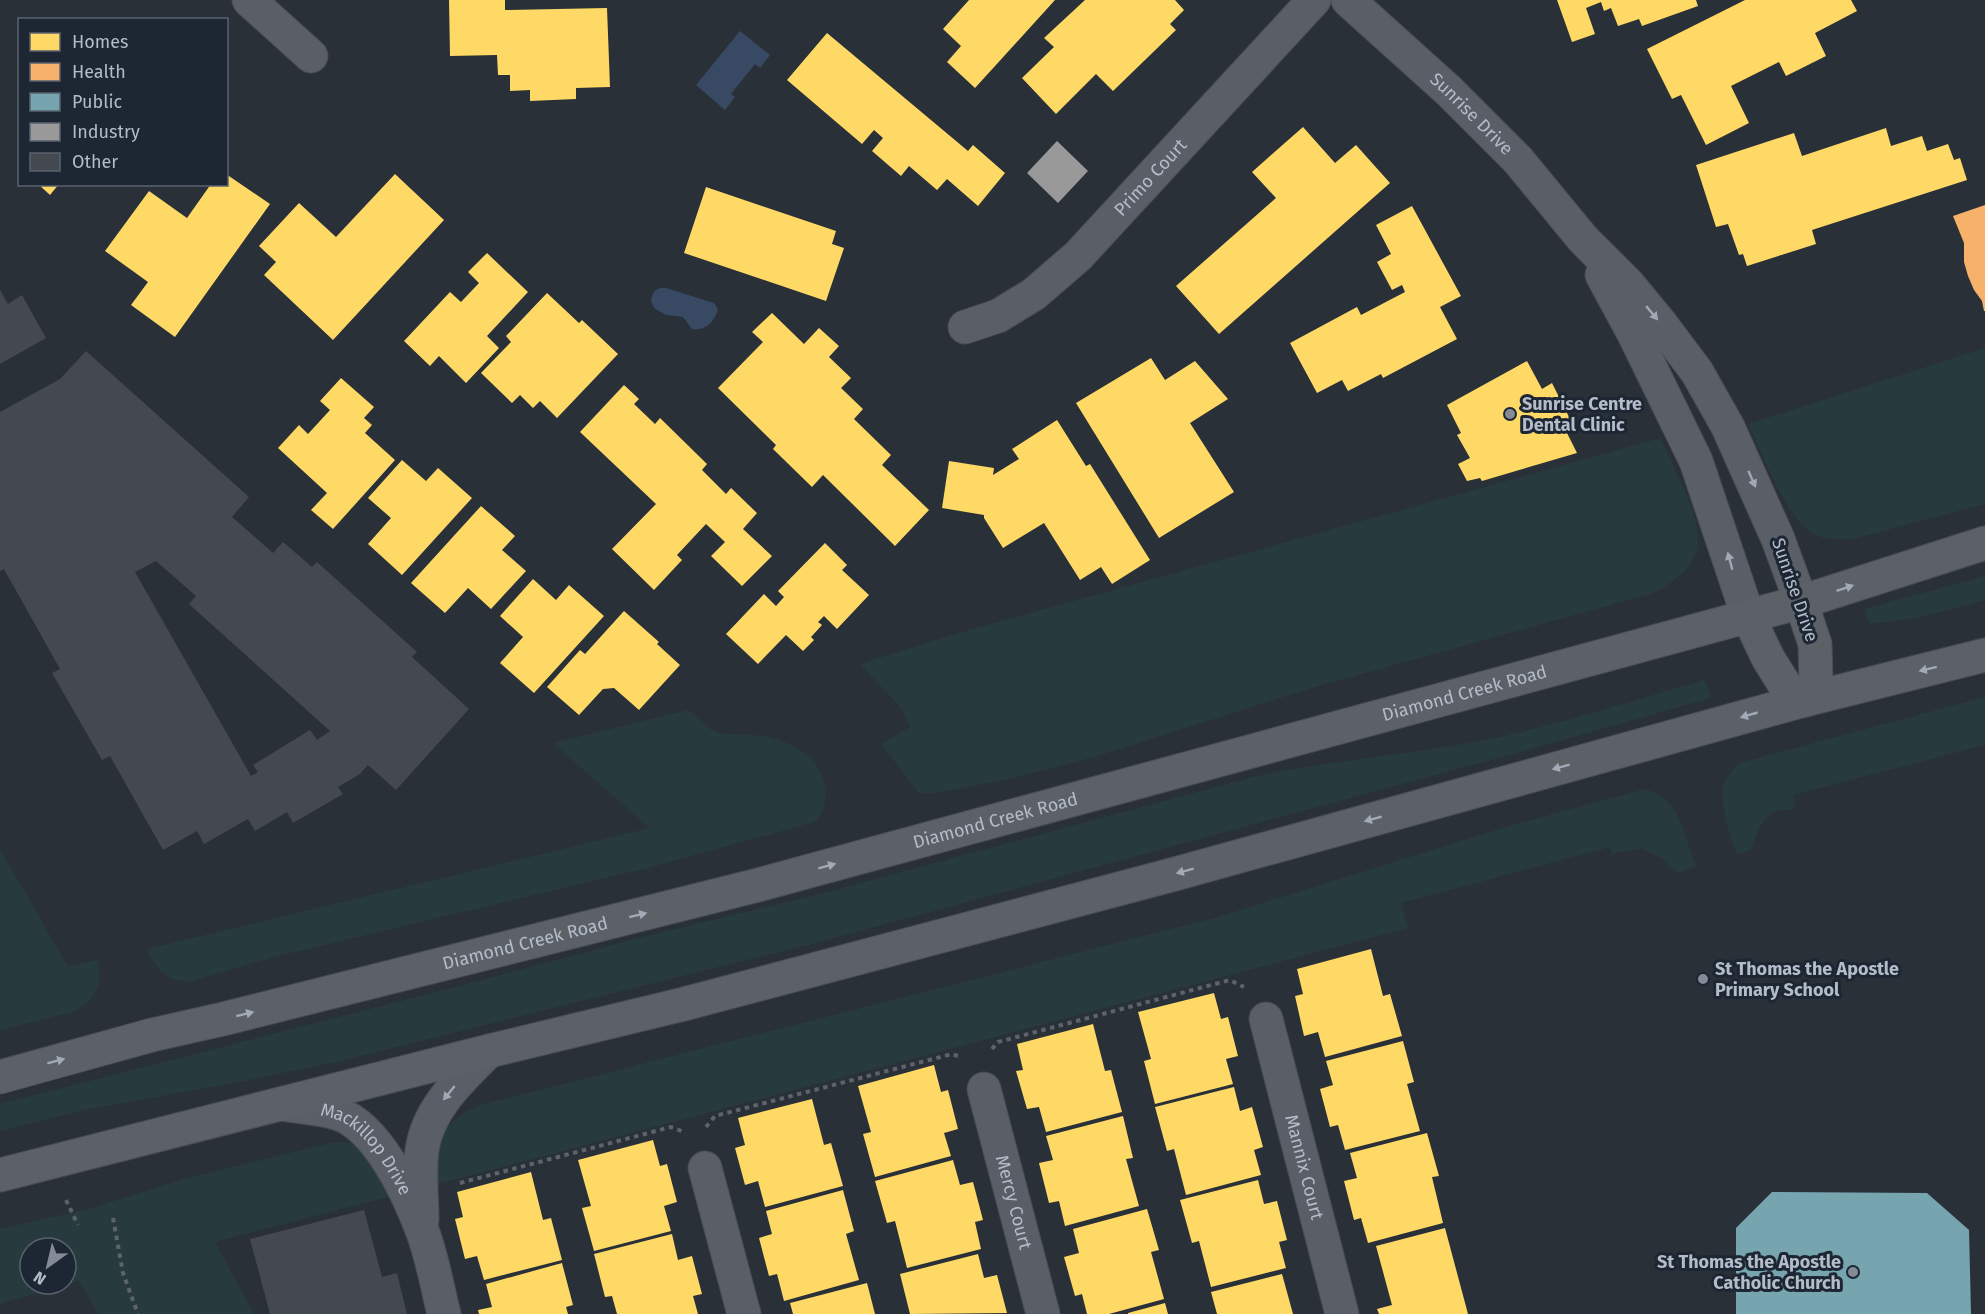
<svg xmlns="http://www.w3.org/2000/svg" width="1985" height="1314" font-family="'Fira Sans',sans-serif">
<rect width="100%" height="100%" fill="#2a3038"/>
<!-- green -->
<g fill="#273a3e" fill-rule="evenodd">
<path d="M1985,348v156l-132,35c-13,0 -26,1 -37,-4 -29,-12 -54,-83 -68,-111z"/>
<path d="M1661,438c7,17 15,34 23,51 22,50 22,76 -30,104l-339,94 -221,70 -88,23 -78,14 -10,-2 -37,-48 29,-17 -8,-18 -42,-45 95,-30z"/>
<polygon points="1985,576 1985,600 1918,618 1870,624 1864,609"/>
<path d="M1705,680l6,18 -176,50 -712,193 -487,121 -92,19 -154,28 -90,22v-27l448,-115 187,-50 196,-48 426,-115c72,-15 145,-21 217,-34 78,-14 154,-41 231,-62z"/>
<path d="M1985,697v48l-192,50 2,14c-6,1 -15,0 -20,3 -14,7 -20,25 -24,38l-14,5c-6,-15 -19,-57 -13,-72 3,-7 10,-14 15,-20z"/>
<path d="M688,710c8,6 19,19 29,22 14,4 32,2 46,4 28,5 60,22 62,53 1,13 0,25 -11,33l-166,46 -374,89 -86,25 -17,-3 -9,-7 -11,-13 -4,-10 503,-121 -97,-85z"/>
<path d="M1645,789c37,10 38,47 52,78l-20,6 -16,-15 -20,-10 -29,6 -2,-7 -209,56 7,25 -974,257c4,-43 3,-62 47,-80l737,-188 291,-91z"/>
<path d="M0,849l68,118 29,-7c6,26 1,36 -21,51l-76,19z"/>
<path d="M334,1142c25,0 30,7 42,28 5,9 10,16 12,27l-173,45 39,72h-156l-19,-33 -79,23v-75l92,-21 89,-28zM30,1248h36v36h-36z"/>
</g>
<!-- water -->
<g fill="#384963">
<polygon points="740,31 770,55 760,68 755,64 731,94 735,97 725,110 696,85"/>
<path d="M666,288l48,15 4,6c-3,12 -13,23 -26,20l-9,-12 -17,-2 -12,-7 -3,-8c2,-9 6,-13 15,-12z"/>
</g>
<!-- homes -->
<g fill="#ffd966">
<polygon points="449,0 505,0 505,10 607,8 610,87 576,88 576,99 530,101 530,90 510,91 510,75 498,75 497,55 450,56"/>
<polygon points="969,0 1055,0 975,88 947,62 961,46 943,29"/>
<polygon points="1085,0 1175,0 1184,10 1170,24 1176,30 1113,91 1096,74 1056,114 1022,78 1054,47 1044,38"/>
<polygon points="1557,0 1696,0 1698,6 1642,26 1639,19 1618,26 1611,8 1604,11 1601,2 1586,8 1595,34 1572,42"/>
<polygon points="1745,0 1851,0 1857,11 1815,33 1826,56 1786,76 1779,62 1731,86 1749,123 1706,145 1681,95 1672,99 1647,49"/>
<polygon points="827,33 968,151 973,145 1005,173 978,206 947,179 937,190 909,166 901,176 872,151 883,138 874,130 862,144 787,80"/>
<polygon points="1303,127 1335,163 1356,145 1390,183 1219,334 1176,286 1276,198 1252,172"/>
<polygon points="1886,128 1891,146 1922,136 1927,151 1948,144 1954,160 1960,158 1967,180 1812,230 1816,244 1747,266 1743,254 1739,255 1728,224 1716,227 1696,165 1794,133 1802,156"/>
<polygon points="226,174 270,204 175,337 131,305 148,282 105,251 149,191 187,218 211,184 226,184"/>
<polygon points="395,174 444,220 333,340 264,275 276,262 259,246 299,203 336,237"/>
<polygon points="38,184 59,184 50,195"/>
<polygon points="706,187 836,231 832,244 844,248 826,301 684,253"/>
<polygon points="1412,206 1461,296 1440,307 1457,339 1383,378 1381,374 1348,391 1342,380 1317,393 1290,343 1357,307 1361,315 1405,292 1402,285 1392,290 1377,262 1391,254 1376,225"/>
<polygon points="487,253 528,292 487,336 499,348 466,383 439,356 430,366 404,341 450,292 461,302 479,283 468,272"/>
<polygon points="547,293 579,323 582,320 618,354 557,418 540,401 533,408 520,395 512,403 481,373 511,342 506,336"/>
<polygon points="772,313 804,344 819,328 839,346 829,357 851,378 841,388 863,409 854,419 891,455 882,465 929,510 895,546 823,475 812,487 773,449 776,445 718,388 763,342 752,332"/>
<polygon points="1151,358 1165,380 1195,361 1228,399 1190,423 1234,492 1159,538 1076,403"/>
<polygon points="1527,361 1542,389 1552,383 1572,423 1564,427 1577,453 1482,481 1480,478 1467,481 1458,464 1470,458 1457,435 1461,433 1447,405"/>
<polygon points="341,378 374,407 364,418 372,425 365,433 395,460 333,529 311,510 327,493 278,448 299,425 308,434 330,410 320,401"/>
<polygon points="624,385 639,399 634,404 655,424 660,418 707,464 702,470 726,494 731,488 757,513 743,529 772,556 742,586 711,556 725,542 706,524 677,555 682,560 654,590 612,549 656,504 580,432"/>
<polygon points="1057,420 1086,466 1090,464 1150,560 1112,584 1101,567 1080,580 1044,523 1003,548 984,518 984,515 942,508 949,461 994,468 993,475 1019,459 1012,449"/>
<polygon points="402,460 426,481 438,468 472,498 402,575 368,544 391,518 368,498"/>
<polygon points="481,506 515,536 502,550 526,571 491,609 468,588 445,613 411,583"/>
<polygon points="825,543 847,565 842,570 869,595 837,629 824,616 818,622 822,625 811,637 814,640 803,651 786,635 758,664 726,634 764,594 776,606 784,597 778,591"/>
<polygon points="533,579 556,600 569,585 604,616 534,693 500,663 523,637 500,616"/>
<polygon points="624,611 659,642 657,644 680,665 639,710 614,688 603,689 579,715 547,687 580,650 585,654"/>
<polygon points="1371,949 1383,996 1390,994 1402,1036 1325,1057 1318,1032 1304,1036 1295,996 1303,994 1297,969"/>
<polygon points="1214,993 1221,1019 1228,1017 1238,1056 1226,1059 1233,1084 1155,1104 1144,1061 1151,1059 1138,1012"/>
<polygon points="1093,1024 1105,1071 1111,1070 1122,1112 1046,1132 1039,1107 1027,1109 1016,1071 1023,1070 1017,1044"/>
<polygon points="1403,1041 1414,1082 1407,1084 1420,1131 1345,1150 1338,1125 1330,1127 1320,1089 1333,1085 1326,1061"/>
<polygon points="934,1065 941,1092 948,1090 958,1129 944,1133 951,1156 875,1177 863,1134 871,1132 858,1086"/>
<polygon points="1234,1087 1240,1111 1252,1107 1263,1147 1254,1150 1261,1175 1186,1195 1174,1149 1167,1151 1155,1107"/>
<polygon points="812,1099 824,1145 831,1143 843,1186 765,1207 758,1181 745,1185 735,1148 745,1145 738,1118"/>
<polygon points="1123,1116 1133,1158 1126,1159 1139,1206 1065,1226 1059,1201 1049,1203 1039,1163 1053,1160 1046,1136"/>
<polygon points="1427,1133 1439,1176 1432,1177 1443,1223 1368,1243 1361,1218 1354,1220 1344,1181 1357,1178 1350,1153"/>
<polygon points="653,1140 660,1166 667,1164 677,1202 664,1206 671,1231 594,1251 582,1208 591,1206 578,1160"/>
<polygon points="953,1160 960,1185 973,1182 983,1220 975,1222 981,1249 907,1268 895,1221 887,1223 875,1181"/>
<polygon points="531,1172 543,1220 551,1218 562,1260 484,1280 477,1256 465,1259 455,1219 463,1217 457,1192"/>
<polygon points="1258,1180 1264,1204 1277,1201 1287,1240 1279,1242 1286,1268 1211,1287 1199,1241 1192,1243 1180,1200"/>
<polygon points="843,1190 854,1231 846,1234 859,1280 784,1301 777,1274 769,1276 759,1238 772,1234 766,1211"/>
<polygon points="1147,1209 1159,1250 1151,1252 1164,1299 1109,1314 1087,1314 1082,1294 1075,1296 1064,1257 1079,1253 1073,1229"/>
<polygon points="1445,1228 1468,1314 1379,1314 1377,1309 1392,1305 1376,1246"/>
<polygon points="672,1234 678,1260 692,1256 702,1294 693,1296 698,1314 617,1314 612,1296 605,1297 594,1254"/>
<polygon points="978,1254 984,1278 997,1275 1007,1313 910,1314 900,1274"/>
<polygon points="562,1263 573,1305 566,1307 568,1314 479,1314 478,1310 492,1307 486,1284"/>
<polygon points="1282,1274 1293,1314 1217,1314 1211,1292"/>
<polygon points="867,1283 875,1314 793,1314 790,1303"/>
<polygon points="1165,1303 1168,1314 1128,1314 1128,1313"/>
</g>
<!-- health -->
<polygon fill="#f6b26b" points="1985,205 1985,311 1984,311 1982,301 1974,290 1968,276 1964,262 1964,243 1953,216"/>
<!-- public -->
<polygon fill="#76a5af" points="1772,1192 1927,1193 1969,1230 1971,1314 1736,1314 1736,1228"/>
<!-- industry -->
<polygon fill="#999" points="1057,141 1088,171 1058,203 1027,173"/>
<!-- building -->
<g fill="#444950" fill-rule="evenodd">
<polygon points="0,290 8,304 22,295 46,338 0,364"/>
<path d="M86,351l163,146 -17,20 41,36 10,-11 29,25 5,-5 100,90 -5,5 57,52 -73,81 -28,-25 -8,9 -22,13 5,7 -50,29 -6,-11 -32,19 -7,-12 -44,25 -7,-13 -34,19 -53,-94 -8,4 -50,-87 8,-4 -56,-100 -4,2v-159l60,-33zM156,561l40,35 -7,8 141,127 -13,9 -7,-10 -57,35 5,7 -7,4 -116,-204z"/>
<polygon points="364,1210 382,1277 397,1273 407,1314 270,1314 250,1239"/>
</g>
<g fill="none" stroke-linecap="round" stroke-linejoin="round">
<!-- minor casing -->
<g stroke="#484c53" stroke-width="35">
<g id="minor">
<polyline points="249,0 311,56"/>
<path id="s1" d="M1348,0l101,91 69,69 65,79 45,45 33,40 36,48 31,55 50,112 23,63"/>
<polyline points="1602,275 1635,336 1696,461 1748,616"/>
<path id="s2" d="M965,327l33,-11 36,-22 44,-38 236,-256"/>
<path id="s3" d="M1266,1019l76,295"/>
<path id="s4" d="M984,1089l59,225"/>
<path id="s5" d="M280,1104c19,3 41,4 59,10 39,14 69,79 83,116 10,26 15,56 22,84"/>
<polyline points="705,1168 744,1314"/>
<path d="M422,1220c0,-23 -3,-48 0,-70 6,-42 39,-71 67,-99"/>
</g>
</g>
<!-- major casing -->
<g stroke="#484c55" stroke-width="35">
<g id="major">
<polyline points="1801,602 1815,644 1816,680 1805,700"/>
<polyline points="1748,616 1768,658 1786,687 1805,700"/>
<path id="s6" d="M0,1077l152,-42 71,-16 535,-134 1043,-283 184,-59"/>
<polyline points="0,1175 489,1051 684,1004 1175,874 1805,700 1985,655"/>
</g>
</g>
<!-- path -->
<g stroke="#5d636a" stroke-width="4" stroke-dasharray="4.5 4.5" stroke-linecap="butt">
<polyline points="992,1049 998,1042 1230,980 1244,987"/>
<polyline points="706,1127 715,1116 952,1054 961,1057"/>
<polyline points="460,1183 671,1127 684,1132"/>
<polyline points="66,1200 78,1225"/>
<polyline points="113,1218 123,1273 138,1314"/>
</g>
<!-- minor -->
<use href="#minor" stroke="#5a5e66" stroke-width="33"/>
<!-- major -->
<use href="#major" stroke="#5c6168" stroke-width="33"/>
</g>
<!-- one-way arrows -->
<defs><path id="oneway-solid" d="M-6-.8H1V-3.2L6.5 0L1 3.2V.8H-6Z" transform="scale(1.5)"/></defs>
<g fill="#a2a9b5">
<use href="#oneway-solid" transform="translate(1652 313) rotate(50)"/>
<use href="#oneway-solid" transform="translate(1752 479) rotate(66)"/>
<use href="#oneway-solid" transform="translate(1730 561) rotate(-105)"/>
<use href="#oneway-solid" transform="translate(449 1093) rotate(129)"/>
</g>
<g fill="#a2aab6">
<use href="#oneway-solid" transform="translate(1845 588) rotate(-18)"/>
<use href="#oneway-solid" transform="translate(1928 669) rotate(166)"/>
<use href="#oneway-solid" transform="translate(1749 715) rotate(164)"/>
<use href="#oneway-solid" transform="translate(1561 767) rotate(165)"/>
<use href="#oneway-solid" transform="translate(1373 819) rotate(165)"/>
<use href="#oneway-solid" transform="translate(827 866) rotate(-15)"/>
<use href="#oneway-solid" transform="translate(1185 871) rotate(165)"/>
<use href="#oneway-solid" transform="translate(638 915) rotate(-14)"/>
<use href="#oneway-solid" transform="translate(245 1014) rotate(-14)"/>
<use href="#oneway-solid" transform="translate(56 1061) rotate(-15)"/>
</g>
<!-- markers -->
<g fill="#848b96" stroke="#1d2633" stroke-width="2">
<circle cx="1510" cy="414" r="6"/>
<circle cx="1703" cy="979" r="6"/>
<circle cx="1853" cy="1272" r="6"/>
</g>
<g text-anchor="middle" stroke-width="6" stroke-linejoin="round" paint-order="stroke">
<!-- street labels -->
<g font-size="18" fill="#b4bcc9" stroke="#1d2633">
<text dy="6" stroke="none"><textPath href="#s1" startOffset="168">Sunrise Drive</textPath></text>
<text dy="6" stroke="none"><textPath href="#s2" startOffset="242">Primo Court</textPath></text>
<text transform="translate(1795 590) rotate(71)" y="6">Sunrise Drive</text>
<text dy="6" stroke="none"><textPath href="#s6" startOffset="1514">Diamond Creek Road</textPath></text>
<text dy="6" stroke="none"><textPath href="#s6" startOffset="1028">Diamond Creek Road</textPath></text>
<text dy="6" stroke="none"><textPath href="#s6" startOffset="542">Diamond Creek Road</textPath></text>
<text dy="6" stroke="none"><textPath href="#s5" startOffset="104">Mackillop Drive</textPath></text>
<text dy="6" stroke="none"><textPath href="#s3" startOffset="153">Mannix Court</textPath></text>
<text dy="6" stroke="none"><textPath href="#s4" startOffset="117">Mercy Court</textPath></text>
</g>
<!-- poi labels -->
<g font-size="18" font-weight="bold" fill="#b4bcc9" stroke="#1d2633" text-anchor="start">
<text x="1522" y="410">Sunrise Centre<tspan x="1522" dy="21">Dental Clinic</tspan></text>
<text x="1715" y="975">St Thomas the Apostle<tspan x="1715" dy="21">Primary School</tspan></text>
<text x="1841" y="1268" text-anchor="end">St Thomas the Apostle<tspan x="1841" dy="21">Catholic Church</tspan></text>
</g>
</g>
<!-- legend -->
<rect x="18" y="18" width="210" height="168" fill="#1d2633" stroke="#59626f" stroke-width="1.5"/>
<rect x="30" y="33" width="30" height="18" fill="#ffd966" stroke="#59626f" stroke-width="1.5"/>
<text x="72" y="48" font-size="18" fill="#b4bcc9">Homes</text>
<rect x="30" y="63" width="30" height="18" fill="#f6b26b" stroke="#59626f" stroke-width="1.5"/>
<text x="72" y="78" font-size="18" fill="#b4bcc9">Health</text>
<rect x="30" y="93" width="30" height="18" fill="#76a5af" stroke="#59626f" stroke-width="1.5"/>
<text x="72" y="108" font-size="18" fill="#b4bcc9">Public</text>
<rect x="30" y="123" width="30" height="18" fill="#999999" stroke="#59626f" stroke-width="1.5"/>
<text x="72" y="138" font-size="18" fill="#b4bcc9">Industry</text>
<rect x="30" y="153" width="30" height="18" fill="#444950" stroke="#59626f" stroke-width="1.5"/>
<text x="72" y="168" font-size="18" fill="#b4bcc9">Other</text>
<!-- north arrow -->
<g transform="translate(48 1266) rotate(214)"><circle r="28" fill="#1d2633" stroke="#59626f" stroke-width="1.5"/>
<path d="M0-4.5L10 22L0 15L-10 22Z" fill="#848b96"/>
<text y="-9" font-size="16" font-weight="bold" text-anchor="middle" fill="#b4bcc9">N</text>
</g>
</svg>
